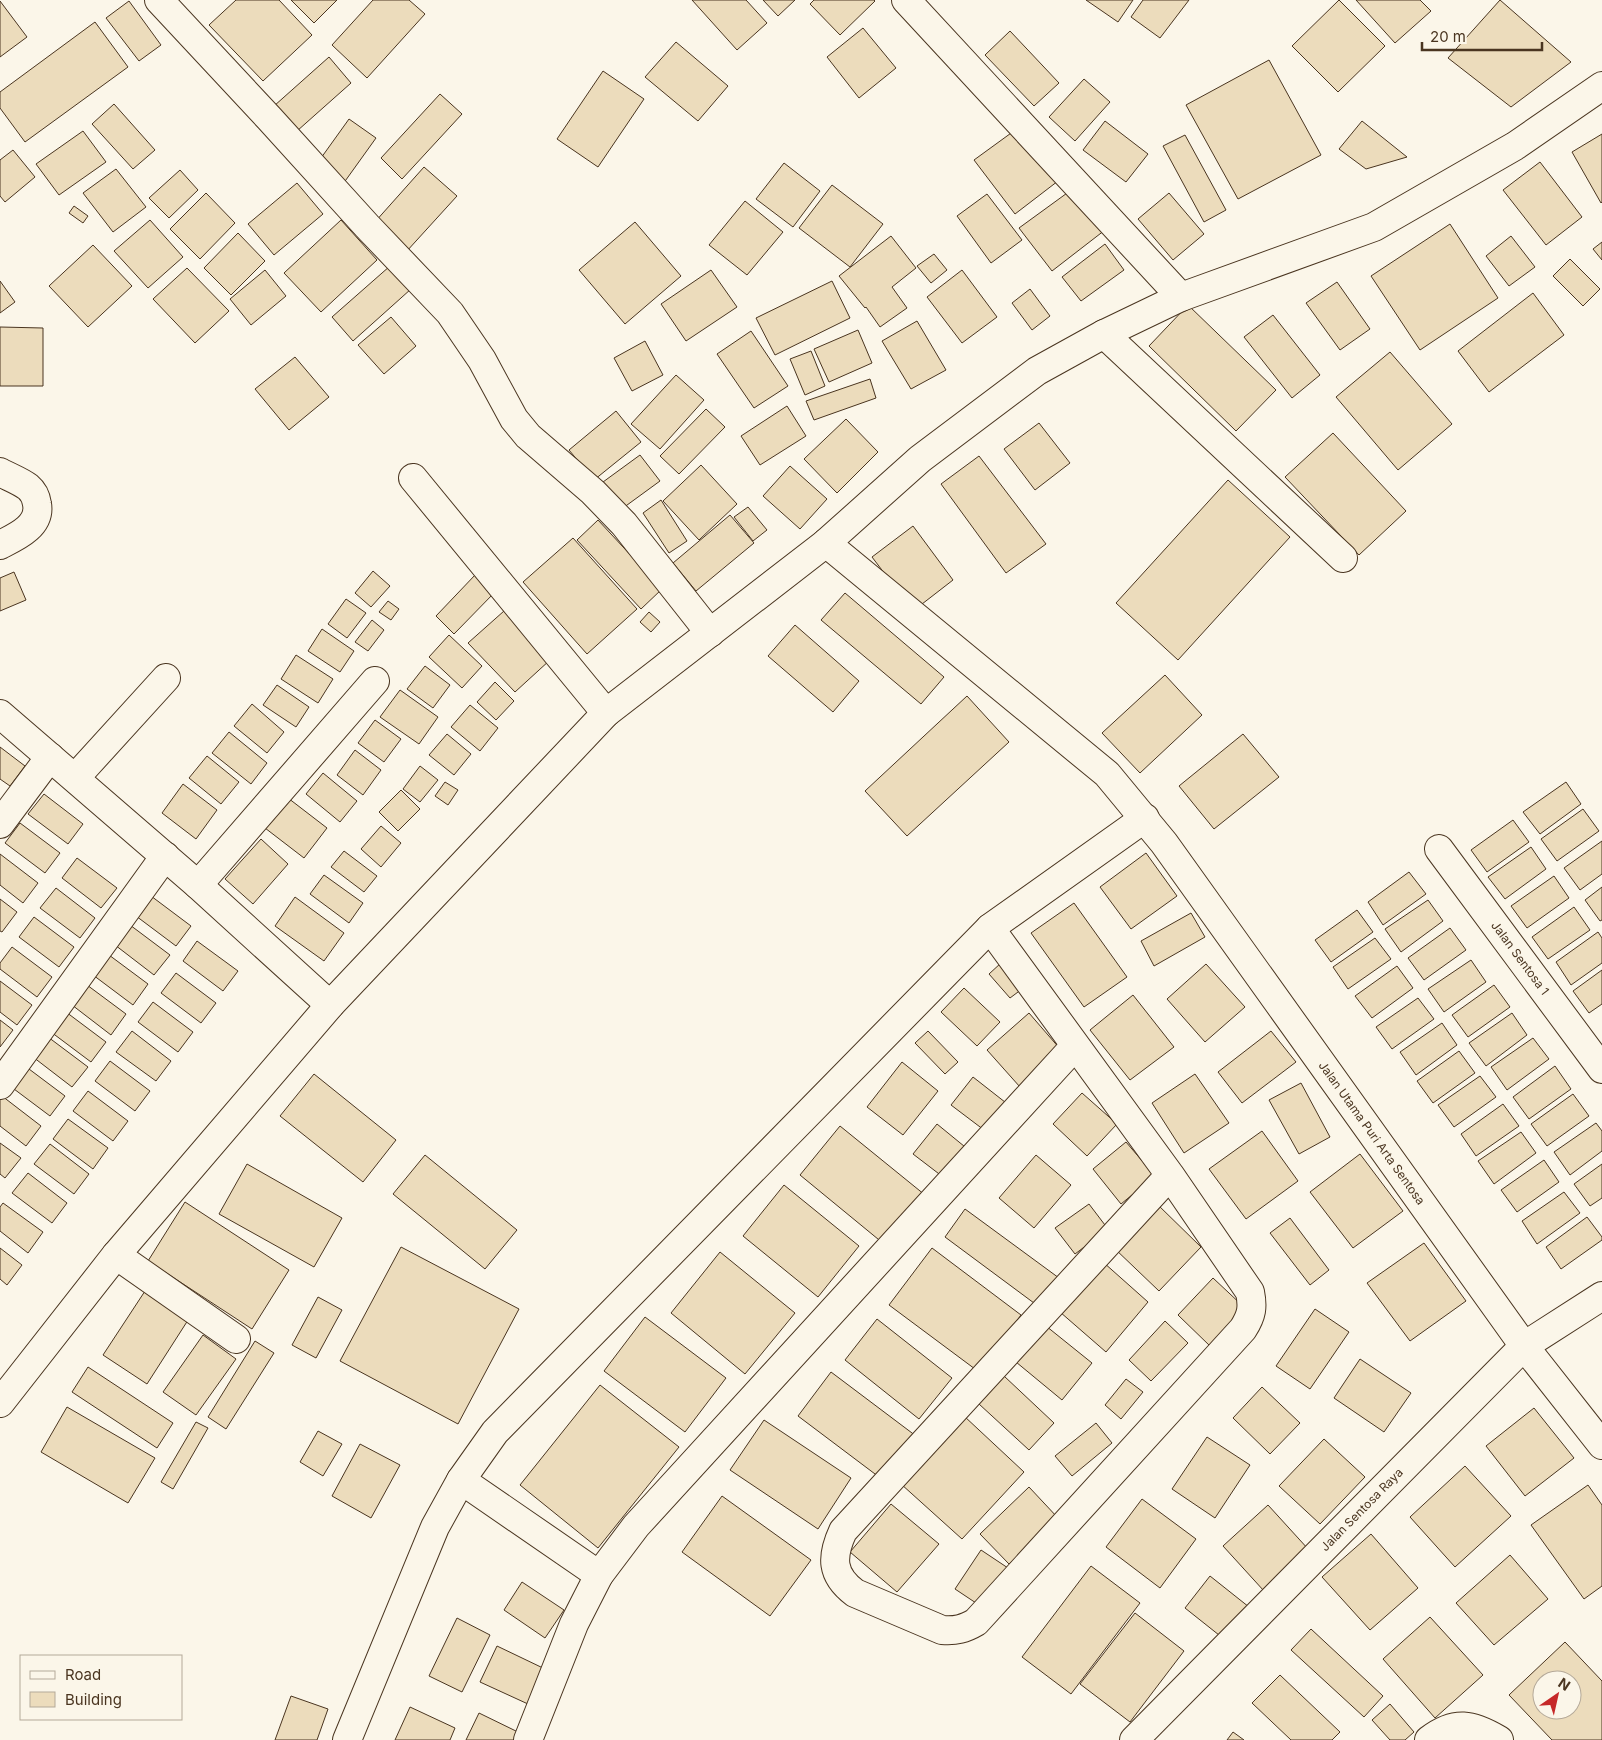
<svg xmlns="http://www.w3.org/2000/svg" width="1602" height="1740" font-family="Inter,sans-serif">
<rect width="100%" height="100%" fill="#fbf6e9"/>
<!-- building -->
<g fill="#ecdcbc" stroke="#4a3520" fill-rule="evenodd">
<polygon points="236,0 279,0 312,35 263,81 209,25"/>
<polygon points="291,0 337,0 314,23"/>
<polygon points="373,0 409,0 425,14 367,78 332,45"/>
<polygon points="692,0 746,0 767,23 737,50"/>
<polygon points="763,0 795,0 778,16"/>
<polygon points="814,0 874,0 875,1 840,35 810,4"/>
<polygon points="1086,0 1133,0 1118,22"/>
<polygon points="1143,0 1189,0 1160,38 1131,17"/>
<polygon points="1339,0 1385,46 1338,92 1292,46"/>
<polygon points="1356,0 1420,0 1431,11 1395,43"/>
<polygon points="1500,0 1571,62 1511,107 1448,58"/>
<polygon points="0,1 27,37 0,57"/>
<polygon points="129,1 161,45 139,61 106,18"/>
<polygon points="95,22 128,67 25,142 0,108 0,92"/>
<polygon points="863,28 896,68 859,98 827,57"/>
<polygon points="1010,31 1059,83 1034,106 985,55"/>
<polygon points="676,42 728,86 698,121 645,77"/>
<polygon points="329,57 351,83 297,131 274,106"/>
<polygon points="1269,60 1321,155 1238,199 1186,105"/>
<polygon points="603,71 644,99 598,167 557,139"/>
<polygon points="1084,79 1110,102 1075,141 1049,117"/>
<polygon points="440,94 462,114 402,179 381,158"/>
<polygon points="114,104 155,150 133,169 92,124"/>
<polygon points="349,119 376,138 343,184 316,165"/>
<polygon points="1105,121 1148,154 1126,182 1083,150"/>
<polygon points="1362,121 1407,157 1366,169 1339,149"/>
<polygon points="1018,128 1058,181 1015,214 974,160"/>
<polygon points="83,131 106,162 59,195 36,164"/>
<polygon points="1602,134 1602,202 1601,203 1572,152"/>
<polygon points="1185,135 1226,210 1204,222 1163,146"/>
<polygon points="13,150 35,177 5,202 0,196 0,160"/>
<polygon points="1540,162 1582,217 1546,245 1503,190"/>
<polygon points="784,163 820,191 793,227 756,199"/>
<polygon points="424,167 457,196 406,252 374,223"/>
<polygon points="116,169 146,207 113,232 83,193"/>
<polygon points="180,170 198,190 169,218 149,198"/>
<polygon points="297,183 323,214 274,255 248,224"/>
<polygon points="832,185 883,224 850,267 799,228"/>
<polygon points="1074,188 1105,230 1052,271 1019,228"/>
<polygon points="206,193 235,223 200,259 170,229"/>
<polygon points="1169,193 1204,234 1173,260 1138,219"/>
<polygon points="987,194 1022,240 991,263 957,216"/>
<polygon points="745,201 783,232 747,275 709,245"/>
<polygon points="74,206 88,216 83,223 69,213"/>
<polygon points="150,220 183,257 148,288 114,251"/>
<polygon points="341,220 377,260 321,312 284,273"/>
<polygon points="635,222 681,276 625,324 579,270"/>
<polygon points="1450,224 1498,298 1420,350 1371,276"/>
<polygon points="238,233 265,261 231,295 204,268"/>
<polygon points="891,236 916,268 892,287 907,308 880,327 866,307 865,308 839,276"/>
<polygon points="1511,236 1535,267 1509,286 1486,256"/>
<polygon points="1602,242 1602,260 1593,249"/>
<polygon points="1105,244 1124,270 1081,301 1062,277"/>
<polygon points="93,245 132,286 88,327 49,286"/>
<polygon points="934,254 947,270 931,283 917,266"/>
<polygon points="1570,259 1600,289 1583,306 1553,276"/>
<polygon points="390,266 411,289 353,341 332,317"/>
<polygon points="187,268 229,311 195,343 153,299"/>
<polygon points="265,270 286,296 251,325 230,299"/>
<polygon points="711,270 737,307 686,341 661,304"/>
<polygon points="962,270 997,317 962,343 927,297"/>
<polygon points="0,281 15,302 0,313"/>
<polygon points="832,281 850,318 775,355 756,318"/>
<polygon points="1337,282 1370,329 1340,350 1306,303"/>
<polygon points="1030,289 1050,316 1032,330 1012,303"/>
<polygon points="1533,293 1564,335 1489,392 1458,351"/>
<polygon points="1188,305 1276,390 1236,431 1149,346"/>
<polygon points="1273,315 1320,375 1292,398 1244,337"/>
<polygon points="391,317 416,346 384,374 358,345"/>
<polygon points="917,321 946,370 911,389 882,341"/>
<polygon points="0,327 43,328 43,386 0,386"/>
<polygon points="858,330 872,363 829,382 814,349"/>
<polygon points="751,331 788,386 754,408 717,354"/>
<polygon points="645,341 663,375 632,391 614,358"/>
<polygon points="811,351 825,386 805,395 790,359"/>
<polygon points="1390,352 1452,424 1398,470 1336,397"/>
<polygon points="295,357 329,397 289,430 255,389"/>
<polygon points="676,375 704,400 660,449 631,424"/>
<polygon points="870,379 876,398 814,420 806,401"/>
<polygon points="787,406 806,436 760,465 741,436"/>
<polygon points="706,409 725,427 679,474 660,456"/>
<polygon points="616,411 641,442 594,480 569,450"/>
<polygon points="846,419 878,452 837,493 804,459"/>
<polygon points="1039,423 1070,463 1035,490 1004,449"/>
<polygon points="1333,433 1406,511 1359,555 1285,477"/>
<polygon points="640,455 660,481 623,508 603,482"/>
<polygon points="979,456 1046,544 1006,573 941,484"/>
<polygon points="701,465 737,504 699,540 663,501"/>
<polygon points="790,466 827,499 800,529 763,496"/>
<polygon points="1228,480 1290,537 1178,660 1116,603"/>
<polygon points="661,500 687,541 669,553 643,513"/>
<polygon points="748,507 767,530 753,541 734,517"/>
<polygon points="730,515 754,543 696,591 673,563"/>
<polygon points="598,520 662,589 641,609 577,540"/>
<polygon points="913,526 953,580 913,611 872,557"/>
<polygon points="573,538 637,609 587,654 523,582"/>
<polygon points="373,571 390,586 371,607 355,593"/>
<polygon points="14,572 26,600 0,611 0,578"/>
<polygon points="476,574 495,592 454,634 436,616"/>
<polygon points="845,593 944,677 921,704 821,620"/>
<polygon points="346,599 366,613 347,638 328,624"/>
<polygon points="388,601 399,609 391,620 379,612"/>
<polygon points="504,611 550,660 515,692 468,643"/>
<polygon points="649,612 660,622 651,632 640,622"/>
<polygon points="372,620 384,630 368,651 355,642"/>
<polygon points="795,625 859,681 833,712 768,656"/>
<polygon points="322,629 354,651 340,672 308,651"/>
<polygon points="449,635 482,666 462,688 429,657"/>
<polygon points="296,655 333,679 318,703 281,679"/>
<polygon points="425,666 450,685 433,708 407,689"/>
<polygon points="1165,675 1202,715 1140,773 1102,733"/>
<polygon points="495,682 514,701 496,720 477,702"/>
<polygon points="277,685 309,707 296,727 263,705"/>
<polygon points="400,690 438,717 419,744 380,717"/>
<polygon points="967,696 1009,742 907,836 865,791"/>
<polygon points="252,704 284,732 267,753 234,726"/>
<polygon points="470,705 498,728 480,751 451,727"/>
<polygon points="375,720 401,739 384,762 358,743"/>
<polygon points="229,732 267,763 251,784 212,753"/>
<polygon points="447,734 471,754 454,775 429,755"/>
<polygon points="1243,734 1279,777 1214,829 1179,786"/>
<polygon points="0,747 25,766 10,786 0,779"/>
<polygon points="355,750 381,770 363,795 337,775"/>
<polygon points="207,756 239,782 221,804 189,778"/>
<polygon points="420,766 438,780 420,802 403,789"/>
<polygon points="323,773 357,801 340,822 306,794"/>
<polygon points="445,782 458,790 448,805 435,796"/>
<polygon points="1566,782 1581,804 1540,834 1523,812"/>
<polygon points="183,784 217,810 196,839 162,813"/>
<polygon points="401,790 420,809 398,831 379,812"/>
<polygon points="44,794 83,824 68,844 28,814"/>
<polygon points="288,798 327,828 304,858 265,828"/>
<polygon points="1583,809 1599,831 1557,861 1541,839"/>
<polygon points="1513,820 1529,842 1487,872 1471,850"/>
<polygon points="20,823 60,853 45,873 5,843"/>
<polygon points="381,826 401,843 381,867 361,849"/>
<polygon points="261,839 288,864 253,904 225,879"/>
<polygon points="1602,841 1602,874 1580,890 1564,868"/>
<polygon points="1531,847 1546,869 1505,899 1488,877"/>
<polygon points="344,851 377,876 364,892 331,867"/>
<polygon points="1146,853 1177,896 1131,929 1100,887"/>
<polygon points="0,854 38,883 23,903 0,885"/>
<polygon points="77,858 117,888 101,908 62,878"/>
<polygon points="1409,872 1426,894 1383,925 1368,902"/>
<polygon points="324,875 363,903 349,923 310,894"/>
<polygon points="1554,876 1569,898 1527,928 1511,906"/>
<polygon points="1602,887 1602,920 1600,921 1585,900"/>
<polygon points="56,888 95,918 80,938 40,908"/>
<polygon points="151,896 191,926 176,946 136,916"/>
<polygon points="295,897 344,933 324,961 275,926"/>
<polygon points="0,899 17,912 2,932 0,931"/>
<polygon points="1428,900 1443,921 1401,952 1385,929"/>
<polygon points="1074,903 1127,977 1084,1007 1031,933"/>
<polygon points="1574,907 1590,930 1548,959 1532,937"/>
<polygon points="1357,910 1373,932 1331,962 1315,940"/>
<polygon points="1191,913 1205,937 1154,966 1141,941"/>
<polygon points="34,917 74,947 59,967 19,937"/>
<polygon points="130,925 170,955 154,975 115,945"/>
<polygon points="1450,928 1466,950 1424,980 1408,958"/>
<polygon points="1598,932 1602,938 1602,963 1571,985 1556,962"/>
<polygon points="1375,938 1391,959 1348,989 1333,967"/>
<polygon points="197,941 238,971 223,991 183,961"/>
<polygon points="12,947 52,977 37,997 0,969 0,963"/>
<polygon points="109,955 148,984 133,1005 93,975"/>
<polygon points="1471,960 1486,982 1444,1012 1428,989"/>
<polygon points="1001,963 1022,989 1010,998 989,974"/>
<polygon points="1206,964 1245,1007 1205,1042 1167,999"/>
<polygon points="1397,966 1413,988 1372,1018 1355,996"/>
<polygon points="1602,970 1602,1004 1589,1013 1573,991"/>
<polygon points="176,973 216,1003 201,1023 161,993"/>
<polygon points="0,981 32,1005 17,1025 0,1012"/>
<polygon points="87,985 126,1014 111,1035 72,1005"/>
<polygon points="1494,985 1510,1007 1468,1037 1452,1015"/>
<polygon points="964,988 1000,1022 977,1046 941,1012"/>
<polygon points="1133,995 1174,1047 1130,1080 1090,1030"/>
<polygon points="1418,998 1434,1019 1392,1049 1376,1027"/>
<polygon points="153,1002 193,1032 178,1052 138,1022"/>
<polygon points="66,1012 106,1042 91,1062 51,1032"/>
<polygon points="1029,1013 1061,1050 1020,1087 987,1050"/>
<polygon points="1512,1013 1527,1035 1486,1066 1469,1043"/>
<polygon points="0,1020 13,1030 0,1047"/>
<polygon points="1442,1023 1457,1045 1416,1075 1400,1052"/>
<polygon points="132,1031 171,1061 156,1081 116,1052"/>
<polygon points="928,1031 958,1062 945,1074 915,1043"/>
<polygon points="1271,1031 1296,1062 1242,1103 1218,1072"/>
<polygon points="48,1037 88,1067 72,1087 33,1057"/>
<polygon points="1533,1038 1549,1059 1507,1090 1491,1067"/>
<polygon points="1459,1051 1475,1073 1433,1103 1417,1081"/>
<polygon points="110,1061 150,1091 135,1111 95,1081"/>
<polygon points="902,1062 938,1091 903,1135 867,1107"/>
<polygon points="25,1066 65,1096 50,1116 10,1086"/>
<polygon points="1555,1066 1571,1089 1529,1119 1513,1097"/>
<polygon points="314,1074 396,1140 363,1182 280,1116"/>
<polygon points="1195,1074 1229,1123 1184,1153 1152,1103"/>
<polygon points="1480,1076 1496,1097 1454,1127 1438,1105"/>
<polygon points="973,1077 1010,1106 988,1133 951,1105"/>
<polygon points="1301,1083 1330,1137 1299,1154 1269,1100"/>
<polygon points="88,1091 128,1121 113,1141 73,1111"/>
<polygon points="1082,1093 1117,1124 1087,1156 1053,1124"/>
<polygon points="1573,1094 1589,1116 1547,1146 1531,1124"/>
<polygon points="2,1096 41,1126 26,1146 0,1126 0,1099"/>
<polygon points="1503,1104 1519,1126 1476,1156 1461,1134"/>
<polygon points="68,1119 108,1148 93,1169 53,1139"/>
<polygon points="1596,1123 1602,1131 1602,1151 1570,1175 1554,1152"/>
<polygon points="937,1124 970,1151 947,1180 913,1154"/>
<polygon points="840,1126 925,1195 884,1244 800,1175"/>
<polygon points="1262,1131 1298,1181 1246,1219 1209,1169"/>
<polygon points="1521,1132 1536,1153 1494,1184 1478,1161"/>
<polygon points="1126,1142 1155,1176 1121,1204 1093,1169"/>
<polygon points="0,1143 21,1158 5,1178 0,1174"/>
<polygon points="50,1144 89,1174 74,1194 34,1164"/>
<polygon points="1360,1154 1403,1211 1353,1248 1310,1192"/>
<polygon points="425,1155 517,1230 485,1269 393,1194"/>
<polygon points="1036,1155 1071,1185 1034,1228 999,1198"/>
<polygon points="1544,1160 1559,1182 1517,1212 1501,1190"/>
<polygon points="247,1164 342,1218 314,1267 219,1214"/>
<polygon points="1602,1164 1602,1198 1590,1206 1574,1184"/>
<polygon points="28,1173 67,1203 52,1223 12,1193"/>
<polygon points="784,1185 859,1246 818,1297 743,1236"/>
<polygon points="1564,1192 1580,1213 1537,1244 1522,1221"/>
<polygon points="185,1202 289,1270 252,1329 148,1261"/>
<polygon points="3,1203 43,1232 28,1253 0,1231 0,1207"/>
<polygon points="1156,1203 1201,1247 1159,1291 1113,1247"/>
<polygon points="1089,1204 1108,1229 1075,1254 1055,1228"/>
<polygon points="965,1209 1059,1278 1038,1306 945,1237"/>
<polygon points="1587,1217 1602,1237 1602,1240 1561,1269 1546,1247"/>
<polygon points="1290,1218 1329,1270 1310,1285 1270,1233"/>
<polygon points="1424,1243 1466,1301 1410,1341 1367,1283"/>
<polygon points="401,1247 519,1309 458,1424 340,1361"/>
<polygon points="0,1248 22,1265 7,1285 0,1279"/>
<polygon points="932,1248 1021,1315 979,1372 889,1305"/>
<polygon points="720,1252 795,1313 745,1374 671,1313"/>
<polygon points="1103,1262 1148,1302 1106,1352 1060,1312"/>
<polygon points="1213,1278 1245,1308 1210,1346 1178,1315"/>
<polygon points="147,1288 190,1317 147,1384 103,1355"/>
<polygon points="318,1297 342,1310 316,1358 292,1345"/>
<polygon points="1315,1309 1349,1332 1310,1389 1276,1366"/>
<polygon points="645,1317 726,1378 685,1432 604,1371"/>
<polygon points="877,1319 952,1378 919,1419 845,1360"/>
<polygon points="1165,1321 1188,1343 1151,1381 1129,1360"/>
<polygon points="1046,1326 1092,1363 1062,1400 1016,1362"/>
<polygon points="203,1335 236,1359 196,1415 163,1392"/>
<polygon points="255,1341 274,1353 226,1429 208,1417"/>
<polygon points="1360,1359 1411,1393 1384,1432 1334,1398"/>
<polygon points="88,1367 173,1423 157,1448 72,1392"/>
<polygon points="831,1372 916,1436 883,1480 798,1416"/>
<polygon points="1004,1376 1054,1423 1029,1450 979,1404"/>
<polygon points="1126,1379 1143,1392 1121,1419 1105,1405"/>
<polygon points="600,1385 679,1447 598,1548 520,1485"/>
<polygon points="1262,1387 1300,1423 1270,1454 1233,1418"/>
<polygon points="67,1407 155,1458 128,1503 41,1452"/>
<polygon points="1534,1408 1574,1458 1525,1496 1486,1446"/>
<polygon points="964,1416 1024,1472 962,1539 901,1484"/>
<polygon points="764,1420 851,1478 818,1529 730,1470"/>
<polygon points="196,1422 208,1428 173,1489 161,1482"/>
<polygon points="1096,1423 1112,1443 1072,1476 1055,1456"/>
<polygon points="318,1431 342,1444 323,1476 300,1462"/>
<polygon points="1207,1437 1250,1465 1215,1518 1172,1489"/>
<polygon points="1324,1439 1365,1477 1320,1524 1279,1486"/>
<polygon points="360,1444 400,1465 371,1518 332,1496"/>
<polygon points="1465,1466 1511,1516 1455,1567 1410,1517"/>
<polygon points="1588,1485 1602,1505 1602,1586 1584,1599 1531,1525"/>
<polygon points="1029,1487 1058,1518 1009,1564 980,1534"/>
<polygon points="722,1496 811,1560 770,1616 682,1552"/>
<polygon points="1142,1499 1196,1539 1160,1588 1106,1547"/>
<polygon points="891,1504 939,1544 897,1592 850,1552"/>
<polygon points="1268,1505 1309,1550 1264,1591 1223,1546"/>
<polygon points="1371,1534 1418,1588 1370,1630 1322,1577"/>
<polygon points="981,1550 1008,1568 982,1607 955,1589"/>
<polygon points="1510,1555 1548,1599 1494,1645 1456,1603"/>
<polygon points="1091,1566 1140,1603 1071,1694 1022,1657"/>
<polygon points="1210,1576 1249,1607 1224,1639 1185,1608"/>
<polygon points="522,1582 564,1610 545,1638 504,1610"/>
<polygon points="1135,1613 1184,1651 1130,1722 1080,1684"/>
<polygon points="1430,1617 1483,1675 1435,1718 1383,1659"/>
<polygon points="457,1618 490,1635 462,1692 429,1676"/>
<polygon points="1311,1629 1383,1696 1364,1717 1291,1650"/>
<path d="M1565,1642l37,39v59h-50l-43,-45zM1542,1680h30v30h-30z"/>
<polygon points="497,1646 545,1669 528,1704 480,1682"/>
<polygon points="1280,1675 1340,1732 1332,1740 1291,1740 1252,1703"/>
<polygon points="291,1696 328,1709 317,1740 275,1740"/>
<polygon points="1390,1704 1414,1732 1405,1740 1390,1740 1372,1720"/>
<polygon points="410,1707 455,1728 450,1740 395,1740"/>
<polygon points="479,1713 520,1733 517,1740 466,1740"/>
<polygon points="1233,1732 1244,1740 1227,1740"/>
</g>
<g fill="none" stroke-linecap="round" stroke-linejoin="round">
<!-- minor casing -->
<g stroke="#4a3520" stroke-width="30">
<g id="minor">
<polyline points="159,0 269,118 367,226 450,313 482,360 514,419 528,436 593,492 624,524 710,633"/>
<polyline points="906,0 1181,297"/>
<polyline points="1104,334 1343,558"/>
<path d="M0,472c9,5 20,9 28,15 6,5 8,10 9,17 4,22 -21,33 -37,41"/>
<polyline points="413,478 606,713"/>
<path id="s1" d="M826,543l281,231 57,69 360,503 78,99"/>
<polyline points="0,714 198,885 330,1005"/>
<polyline points="75,778 166,678"/>
<polyline points="0,824 50,757"/>
<path id="s2" d="M1439,849l163,220"/>
<polyline points="198,885 375,681"/>
<path d="M990,928l180,247 80,117c3,15 2,23 -7,37l-267,293c-12,7 -20,9 -34,8l-87,-37c-24,-18 -24,-36 -12,-62l327,-356"/>
<polyline points="0,1085 165,856"/>
<polyline points="116,1255 236,1339"/>
<polyline points="0,1403 116,1255 330,1005 606,713 826,543 920,459 1037,371 1104,334 1181,297 1374,227 1515,146 1602,86"/>
<polyline points="461,1480 599,1575"/>
<polyline points="347,1740 435,1527 461,1480 495,1432 990,928 1145,818"/>
<polyline points="528,1740 574,1624 599,1575 636,1526 1075,1046"/>
<path id="s3" d="M1134,1740l390,-394 78,-50"/>
<path d="M1429,1740c26,-20 43,-16 70,0"/>
</g>
</g>
<!-- minor -->
<use href="#minor" stroke="#fbf6e9" stroke-width="28"/>
</g>
<g text-anchor="middle" stroke-width="4" stroke-linejoin="round" paint-order="stroke">
<!-- street labels -->
<g font-size="12" fill="#4a3520" stroke="#fbf6e9">
<text dy="4" stroke="none"><textPath href="#s2" startOffset="136">Jalan Sentosa 1</textPath></text>
<text dy="4" stroke="none"><textPath href="#s1" startOffset="810">Jalan Utama Puri Arta Sentosa</textPath></text>
<text dy="4" stroke="none"><textPath href="#s3" startOffset="324">Jalan Sentosa Raya</textPath></text>
</g>
</g>
<!-- legend -->
<rect x="20" y="1655" width="162" height="65" fill="#fbf6e9" stroke="#b4a999"/>
<rect x="30" y="1671" width="25" height="8" fill="#fbf6e9" stroke="#b4a999"/>
<text x="65" y="1680" font-size="15" fill="#4a3520">Road</text>
<rect x="30" y="1692" width="25" height="15" fill="#ecdcbc" stroke="#b4a999"/>
<text x="65" y="1705" font-size="15" fill="#4a3520">Building</text>
<!-- north arrow -->
<g transform="translate(1557 1695) rotate(34)"><circle r="24" fill="#fbf6e9" stroke="#b4a999"/>
<path d="M0-4L9 19L0 12L-9 19Z" fill="#c62828"/>
<text y="-8" font-size="14" font-weight="bold" text-anchor="middle" fill="#4a3520">N</text>
</g>
<!-- scale -->
<path d="M1422 42v8h120v-8" fill="none" stroke="#4a3520" stroke-width="2.5"/>
<text x="1430" y="42" font-size="15" fill="#4a3520" stroke="#fbf6e9" stroke-width="4" paint-order="stroke">20 m</text>
</svg>
